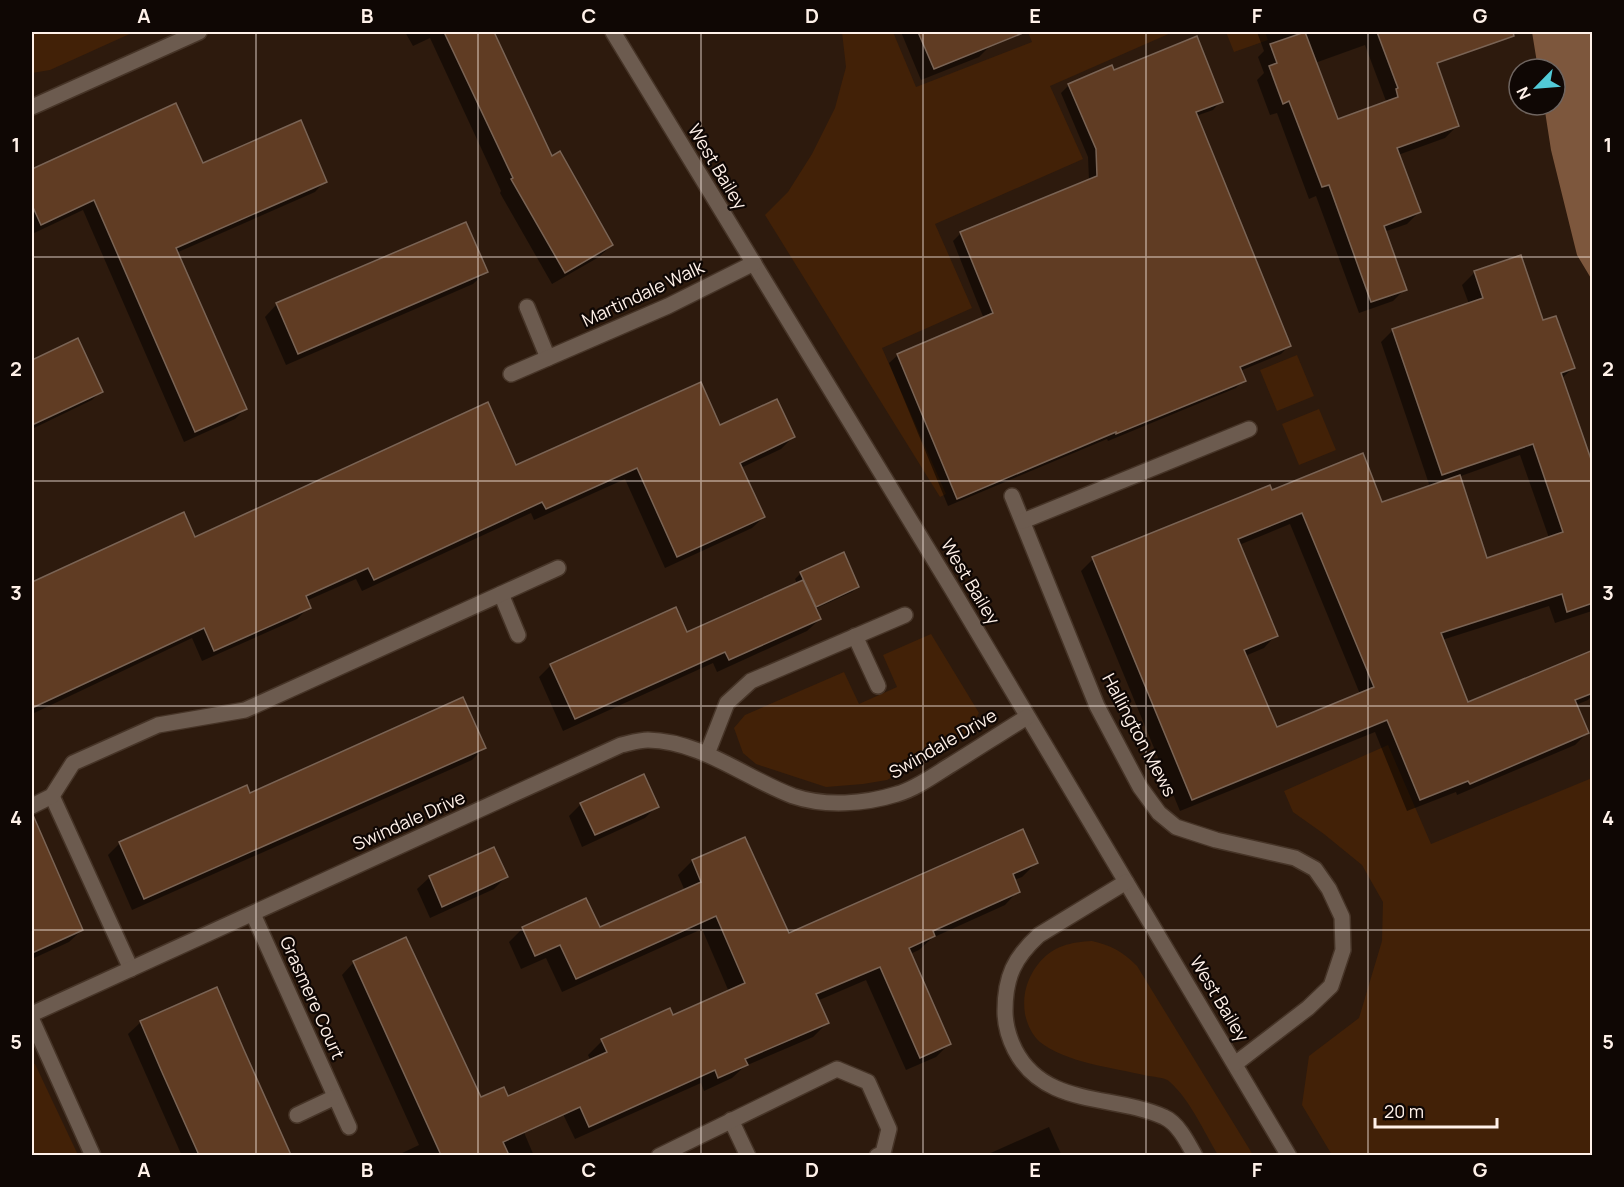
<svg xmlns="http://www.w3.org/2000/svg" width="1624" height="1187" font-family="Manrope,sans-serif">
<rect width="100%" height="100%" fill="#2d1a0d"/>
<!-- green -->
<g fill="#422107">
<polygon points="32,32 134,32 50,70 32,73"/>
<polygon points="842,32 893,32 916,87 1032,42 1028,32 1173,32 1050,86 1083,159 935,224 972,308 882,348 946,494 940,497 765,215 788,192 812,154 835,108 846,67"/>
<polygon points="1226,32 1265,32 1268,40 1234,52"/>
<polygon points="1297,355 1314,396 1277,411 1260,370"/>
<polygon points="1319,409 1336,450 1299,465 1282,424"/>
<polygon points="931,634 979,713 968,732 930,756 887,780 863,784 826,787 756,764 743,753 734,728 745,715 844,672 859,704 897,687 883,655"/>
<polygon points="1388,745 1431,844 1592,778 1592,1155 1332,1155 1302,1105 1309,1056 1359,1018 1382,941 1383,902 1362,865 1324,834 1293,812 1284,791"/>
<path d="M1092,941c19,4 31,11 45,25l116,189h-35c-14,-23 -27,-54 -48,-73 -5,-5 -18,-5 -26,-7 -30,-7 -80,-13 -104,-33 -8,-7 -13,-18 -15,-28 -3,-19 2,-36 14,-51 14,-17 32,-21 53,-22z"/>
<polygon points="32,1063 35,1064 78,1155 32,1155"/>
</g>
<!-- water -->
<polygon fill="#7d573d" points="1532,32 1592,32 1592,280 1577,255 1551,150 1544,105 1555,105 1555,69 1538,69"/>
<!-- shadow -->
<g fill="#0007" fill-rule="evenodd">
<polygon points="405,32 492,32 551,158 612,245 599,257 552,284 500,193 501,191 430,38 413,46"/>
<polygon points="901,32 986,32 991,45 979,57 921,80"/>
<path d="M1257,32h166l34,94 -12,12 -47,17 21,57 -12,12 -23,8 21,57 -12,12 -34,12 -43,-117 -7,3 -32,-86 -7,2 -13,-35 7,-7 -6,-16 6,-6zM1365,45l21,56 -49,20 -22,-58z"/>
<polygon points="1113,72 1221,101 1213,110 1196,116 1289,346 1281,354 1240,371 1244,380 1236,388 1108,441 1107,439 948,506 889,363 898,355 984,319 953,241 961,233 1089,180 1088,157 1061,93 1069,85"/>
<polygon points="175,105 202,165 325,181 315,192 176,253 245,409 235,419 184,442 83,210 32,234 32,170"/>
<path d="M1520,257l22,65 31,46 -12,11 31,93v139l-37,12 -6,-17 -107,34 25,64 125,-36v28l-4,4 -12,5 11,28 -12,12 -118,50 -1,-3 -49,19 -32,-79 -195,79 -99,-240 12,-12 179,-67 109,11 49,-16 -49,-145 12,-12 76,-26 -7,-19 12,-12zM1520,455l29,83 -63,22 -28,-83zM1290,524l70,170 -84,35 -31,-73 19,-8 12,-13 -37,-90z"/>
<polygon points="486,272 473,284 286,365 265,317 277,304"/>
<polygon points="77,340 101,391 92,400 32,429 32,362"/>
<polygon points="720,427 793,437 781,449 741,468 764,517 752,528 665,568 625,479 534,520 531,513 362,591 356,579 306,601 309,607 297,619 202,661 192,638 32,714 32,583 183,514 194,539 515,467"/>
<polygon points="801,573 858,587 852,592 815,609 820,619 807,631 717,672 713,663 563,731 539,677 551,665 687,634 798,585 795,579"/>
<polygon points="484,748 472,760 132,910 108,855 120,843 249,795"/>
<polygon points="581,804 657,806 645,818 582,847 569,816"/>
<polygon points="744,839 788,935 1036,863 1022,877 1014,880 1018,891 1005,905 932,938 919,950 910,954 950,1043 936,1057 906,1070 866,980 817,1001 827,1023 813,1037 745,1066 732,1078 704,1091 701,1083 575,1139 550,1087 591,1061 588,1055 602,1041 669,1010 672,1017 729,992 702,929 562,992 546,958 521,969 509,942 523,928 599,929 685,891 678,875 692,861"/>
<polygon points="48,853 82,930 69,942 32,959 32,861"/>
<polygon points="430,877 506,877 494,889 430,918 417,889"/>
<polygon points="354,962 481,1099 509,1097 534,1156 396,1156 419,1145 342,975"/>
<polygon points="216,989 290,1156 182,1156 128,1034 141,1022"/>
<polygon points="1049,1127 1062,1156 984,1156"/>
</g>
<!-- building -->
<g fill="#603c23" stroke="#7a6455" stroke-width="1.5" fill-rule="evenodd">
<polygon points="444,32 494,32 552,156 560,151 613,245 565,273 511,179 513,178"/>
<polygon points="918,32 1023,32 1023,33 934,69"/>
<polygon points="1305,32 1338,119 1398,97 1396,89 1398,88 1377,32 1513,32 1514,36 1437,63 1459,126 1397,148 1421,212 1384,226 1407,290 1371,302 1329,185 1322,187 1289,101 1283,104 1269,66 1277,63 1270,44"/>
<polygon points="1197,36 1223,102 1196,112 1291,346 1240,367 1246,381 1116,434 1116,432 957,499 897,354 993,313 960,232 1097,176 1096,149 1068,84 1112,65 1114,70"/>
<polygon points="176,103 203,163 301,120 327,182 176,248 247,409 195,432 94,200 41,225 32,205 32,169"/>
<polygon points="466,222 488,272 298,354 276,303"/>
<path d="M1521,255l22,65 13,-4 19,52 -14,5 32,92v138l-26,9 -5,-18 -121,39 27,69 125,-52v43l-18,7 14,33 -119,51 -2,-3 -48,19 -33,-80 -195,80 -100,-243 178,-72 2,5 91,-37 19,49 78,-27 27,83 76,-26 -30,-88 -91,31 -50,-146 91,-31 -9,-27zM1302,513l72,174 -97,40 -33,-77 34,-14 -40,-97z"/>
<polygon points="78,338 103,392 32,425 32,360"/>
<polygon points="701,382 720,425 777,399 795,437 740,463 765,517 677,557 637,468 546,509 542,502 374,580 368,568 306,596 311,608 214,651 204,628 32,708 32,582 184,512 195,537 488,402 516,465"/>
<polygon points="844,552 859,587 816,607 800,572"/>
<polygon points="803,580 821,619 729,660 725,652 575,719 550,664 676,607 687,632"/>
<polygon points="463,697 486,748 144,899 119,842 247,785 250,793"/>
<polygon points="644,774 659,807 595,835 580,803"/>
<polygon points="33,815 83,930 32,953 32,816"/>
<polygon points="1023,829 1038,863 1013,874 1020,892 933,931 935,936 909,948 951,1044 920,1058 880,967 816,994 829,1023 745,1059 748,1065 718,1078 715,1070 589,1127 580,1107 503,1142 509,1155 441,1155 353,961 406,937 481,1097 504,1087 508,1096 607,1052 601,1039 670,1008 673,1015 745,983 716,916 576,979 560,945 535,956 522,927 586,898 600,927 701,882 692,860 745,837 789,933"/>
<polygon points="494,847 508,877 442,907 429,876"/>
<polygon points="217,987 244,1050 291,1155 199,1155 161,1070 140,1021"/>
</g>
<g fill="none" stroke-linecap="round" stroke-linejoin="round">
<!-- minor casing -->
<g stroke="#463427" stroke-width="18">
<g id="minor">
<polyline points="613,32 952,589 1289,1156"/>
<polyline points="32,107 199,32"/>
<polyline points="527,307 548,358"/>
<polyline points="511,374 668,306 754,263"/>
<polyline points="1012,496 1097,706 1140,787 1159,813 1176,827 1216,840 1295,858 1315,869 1329,889 1342,917 1343,950 1331,986 1308,1008 1235,1064"/>
<polyline points="1023,521 1249,429"/>
<polyline points="501,594 518,635"/>
<polyline points="855,636 878,686"/>
<polyline points="707,754 727,703 751,681 905,615"/>
<polyline points="52,796 131,969"/>
<polyline points="32,806 52,796 73,763 158,725 245,710 558,568"/>
<path d="M1126,882l-87,53c-25,23 -34,42 -34,76 0,14 4,27 10,39 30,58 99,44 149,67 14,6 24,26 31,39"/>
<polyline points="253,914 349,1127"/>
<path d="M32,1014l589,-269c9,-2 19,-5 27,-5 53,1 97,38 145,56 32,11 72,8 104,-2 18,-5 36,-18 52,-28 26,-16 52,-33 78,-49"/>
<polyline points="32,1020 93,1156"/>
<polyline points="297,1115 335,1097"/>
<polyline points="731,1120 748,1156"/>
<polyline points="659,1156 837,1069 868,1082 889,1129 883,1153 877,1156"/>
</g>
</g>
<!-- minor -->
<use href="#minor" stroke="#6c5b4f" stroke-width="15"/>
</g>
<!-- grid -->
<path fill="none" stroke="#fff1e9" stroke-width="1.5" stroke-opacity="0.55" d="M256,32v1124M478,32v1124M701,32v1124M923,32v1124M1146,32v1124M1368,32v1124M32,257h1560M32,481h1560M32,706h1560M32,930h1560"/>
<g text-anchor="middle" stroke-width="4.5" stroke-linejoin="round" paint-order="stroke">
<!-- street labels -->
<g font-size="18" fill="#fff1e9" stroke="#0f0704">
<text transform="translate(717 167) rotate(59)" y="6">West Bailey</text>
<text transform="translate(643 294) rotate(-25)" y="6">Martindale Walk</text>
<text transform="translate(970 582) rotate(59)" y="6">West Bailey</text>
<text transform="translate(1139 735) rotate(62)" y="6">Hallington Mews</text>
<text transform="translate(943 744) rotate(-30)" y="6">Swindale Drive</text>
<text transform="translate(409 821) rotate(-24)" y="6">Swindale Drive</text>
<text transform="translate(312 998) rotate(66)" y="6">Grasmere Court</text>
<text transform="translate(1219 999) rotate(59)" y="6">West Bailey</text>
</g>
</g>
<!-- border -->
<rect width="1624" height="1187" fill="none" stroke="#0f0704" stroke-width="66"/>
<!-- north arrow -->
<g transform="translate(1537 87) rotate(245)"><circle r="28" fill="#0f0704" stroke="#6f6560" stroke-width="1.5"/>
<path d="M0-4.5L10 22L0 15L-10 22Z" fill="#52cbd8"/>
<text y="-9" font-size="16" font-weight="bold" text-anchor="middle" fill="#fff1e9">N</text>
</g>
<!-- scale -->
<path d="M1375 1118v9h122v-9" fill="none" stroke="#fff1e9" stroke-width="3"/>
<text x="1384" y="1118" font-size="18" fill="#fff1e9" stroke="#0f0704" stroke-width="4.5" paint-order="stroke">20 m</text>
<rect x="33" y="33" width="1558" height="1121" fill="none" stroke="#fff1e9" stroke-width="2"/>
<g font-size="20" text-anchor="middle" font-weight="bold" fill="#fff1e9">
<text x="144" y="23">A</text>
<text x="367" y="23">B</text>
<text x="589" y="23">C</text>
<text x="812" y="23">D</text>
<text x="1035" y="23">E</text>
<text x="1257" y="23">F</text>
<text x="1480" y="23">G</text>
<text x="16" y="152">1</text>
<text x="1608" y="152">1</text>
<text x="16" y="376">2</text>
<text x="1608" y="376">2</text>
<text x="16" y="600">3</text>
<text x="1608" y="600">3</text>
<text x="16" y="825">4</text>
<text x="1608" y="825">4</text>
<text x="16" y="1049">5</text>
<text x="1608" y="1049">5</text>
<text x="144" y="1177">A</text>
<text x="367" y="1177">B</text>
<text x="589" y="1177">C</text>
<text x="812" y="1177">D</text>
<text x="1035" y="1177">E</text>
<text x="1257" y="1177">F</text>
<text x="1480" y="1177">G</text>
</g>
</svg>
